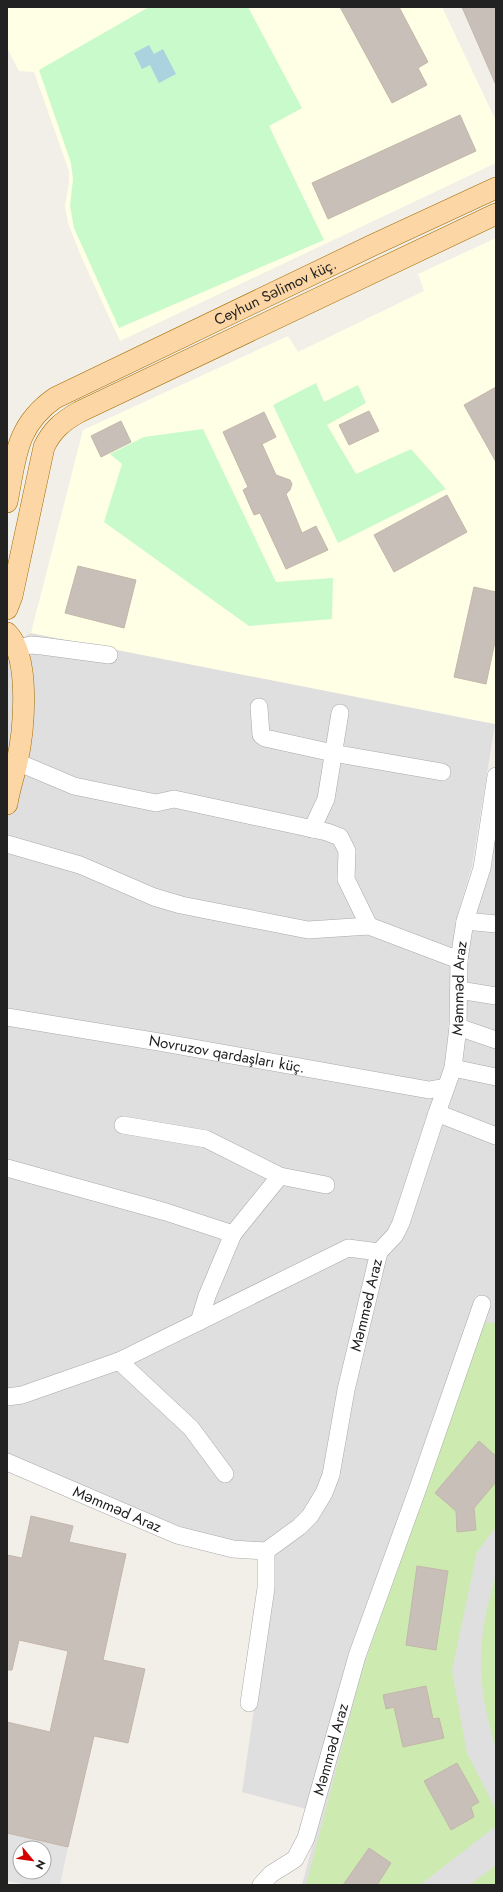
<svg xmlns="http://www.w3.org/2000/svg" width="503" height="1892" font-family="Jost,sans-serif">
<rect width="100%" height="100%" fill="#f2efe9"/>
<!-- residential -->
<g fill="#e0dfdf">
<polygon points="31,633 495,724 472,866 456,920 450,1060 394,1229 326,1473 303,1516 266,1543 247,1543 196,1532 149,1515 7,1454 7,646"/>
<polygon points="496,825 496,1885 302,1885 321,1813 242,1792 272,1586 271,1554 312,1522 384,1255 446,1102 465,957"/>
</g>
<!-- education -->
<g fill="#ffffe5">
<polygon points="7,7 442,7 496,121 496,163 120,341 81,256 68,223 65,207 69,183 69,171 34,72 19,71 7,48"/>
<polygon points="496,238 496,716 495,724 31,633 83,430 288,336 298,352 424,291 418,274"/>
</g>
<!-- grass -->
<g fill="#cdebb0">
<polygon points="484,1322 496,1324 496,1527 477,1552 452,1671 467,1753 496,1810 496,1826 420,1885 306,1885 362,1671"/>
<path d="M496,1576v172c-20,-62 -20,-110 0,-172z"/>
<polygon points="496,1865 496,1885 470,1885"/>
</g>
<!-- park -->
<g fill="#c8facc">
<polygon points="149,7 248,7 302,108 269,126 324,240 119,328 74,228 70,206 73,179 71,163 39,70"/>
<polygon points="316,383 324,402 358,385 366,403 327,425 356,474 411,449 446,489 338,543 273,405"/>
<polygon points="203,429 276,582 333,578 332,619 249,626 104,522 122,464 110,454 144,437"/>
</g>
<!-- parking -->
<path fill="#e2e2e2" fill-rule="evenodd" d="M7,1833l61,14 -8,38h-32l-21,-4zM20,1848h24v24h-24z"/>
<!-- water -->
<polygon fill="#aad3df" points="149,45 154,54 163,49 176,74 159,83 150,65 142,69 134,53"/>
<!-- building -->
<g fill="#c7bfb8" stroke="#c4b6ab">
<polygon points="340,7 399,7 428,62 418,68 427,85 392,103"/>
<polygon points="462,7 496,7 496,85"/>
<polygon points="460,115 476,151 328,219 312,183"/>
<polygon points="496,387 496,462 464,405"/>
<polygon points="369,411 379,431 349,445 339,425"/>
<polygon points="264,412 276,437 262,444 276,475 290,480 292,484 290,490 286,494 302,533 316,526 328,550 286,569 260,513 254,515 243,490 248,487 223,432"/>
<polygon points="121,421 131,442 101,457 91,436"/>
<polygon points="447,495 467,532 394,572 374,535"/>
<polygon points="78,566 136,580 124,628 65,613"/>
<polygon points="474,587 496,592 496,637 486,684 454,677"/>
<polygon points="479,1441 496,1456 496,1482 474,1508 476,1530 457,1532 456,1511 435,1493"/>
<polygon points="31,1516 73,1526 69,1542 126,1554 103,1660 145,1669 128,1743 94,1736 68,1847 7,1833 7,1722 50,1732 68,1651 19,1640 12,1670 7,1670 7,1555 22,1558"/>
<polygon points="417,1566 448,1571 436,1650 406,1645"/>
<polygon points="426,1686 433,1719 439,1718 444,1738 403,1747 394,1707 386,1709 383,1695"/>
<polygon points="457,1763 479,1802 471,1807 474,1817 451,1830 424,1781"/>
<polygon points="369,1848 391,1863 377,1885 343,1885"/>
</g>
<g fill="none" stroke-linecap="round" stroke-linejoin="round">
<!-- minor casing -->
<g stroke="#a9a9a9" stroke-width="18">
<g id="minor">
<polyline points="17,648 31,645 42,646 109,655"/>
<polyline points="259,707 261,735 265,738 333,753 442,772"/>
<polyline points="17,762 74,786 156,803 174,799 327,832 340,837 347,851 346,879 369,926"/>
<polyline points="312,829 326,799 340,713"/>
<polyline points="7,844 80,865 154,897 181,905 308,930 369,926 459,960"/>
<polyline points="465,921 496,924"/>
<polyline points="459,990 496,996"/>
<path id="s1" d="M7,1017l152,25 270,48 17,-3"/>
<polyline points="458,1027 496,1040"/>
<polyline points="453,1068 496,1077"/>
<polyline points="437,1113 496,1136"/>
<polyline points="123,1125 206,1139 280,1176 233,1234 207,1296 199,1322"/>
<polyline points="7,1168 166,1212 233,1234"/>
<polyline points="280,1176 326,1185"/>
<polyline points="119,1361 191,1428 225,1474"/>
<polyline points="7,1397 22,1395 119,1361 348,1248 379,1252"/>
<path id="s2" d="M7,1462l170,73 56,14 33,2 33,-24 11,-11 14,-23 7,-18 15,-85 33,-138 16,-17 6,-12 36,-110 16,-45 5,-41 1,-67 6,-39 17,-53 14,-92"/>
<polyline points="249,1703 266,1588 266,1551"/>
<path id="s3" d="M261,1885l10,-11 24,-15 11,-21 51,-182 61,-168 64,-184"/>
</g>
</g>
<!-- major casing -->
<g stroke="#a06b00" stroke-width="22">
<g id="major">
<path id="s4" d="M7,502c9,-44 8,-76 48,-104l318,-153 123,-57"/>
<path d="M7,609l5,-13 32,-149c8,-17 19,-26 35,-35l417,-198"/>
<path d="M7,633c24,24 17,98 10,129 -3,14 -8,28 -10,42"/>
</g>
</g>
<!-- minor -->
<use href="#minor" stroke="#fff" stroke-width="17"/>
<!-- major -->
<use href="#major" stroke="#fcd6a4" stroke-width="21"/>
</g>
<g text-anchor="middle" stroke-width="3" stroke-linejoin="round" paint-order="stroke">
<!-- street labels -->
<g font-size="15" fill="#222" stroke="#fff">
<text dy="5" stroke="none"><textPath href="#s4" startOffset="363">Ceyhun Səlimov küç.</textPath></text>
<text dy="5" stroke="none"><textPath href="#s2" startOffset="887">Məmməd Araz</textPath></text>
<text dy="5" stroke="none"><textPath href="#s1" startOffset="223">Novruzov qardaşları küç.</textPath></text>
<text dy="5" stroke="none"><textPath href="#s2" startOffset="552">Məmməd Araz</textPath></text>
<text dy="5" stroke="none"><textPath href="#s2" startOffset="120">Məmməd Araz</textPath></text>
<text dy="5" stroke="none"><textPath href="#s3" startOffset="159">Məmməd Araz</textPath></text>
</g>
</g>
<!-- border -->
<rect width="503" height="1892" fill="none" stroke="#222222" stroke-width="16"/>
<!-- north arrow -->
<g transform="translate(32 1860) rotate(119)"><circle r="19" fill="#ffffff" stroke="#a7a7a7"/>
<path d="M0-3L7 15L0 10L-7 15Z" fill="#d40000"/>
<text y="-6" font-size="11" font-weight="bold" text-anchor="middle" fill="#222222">N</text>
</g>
</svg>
